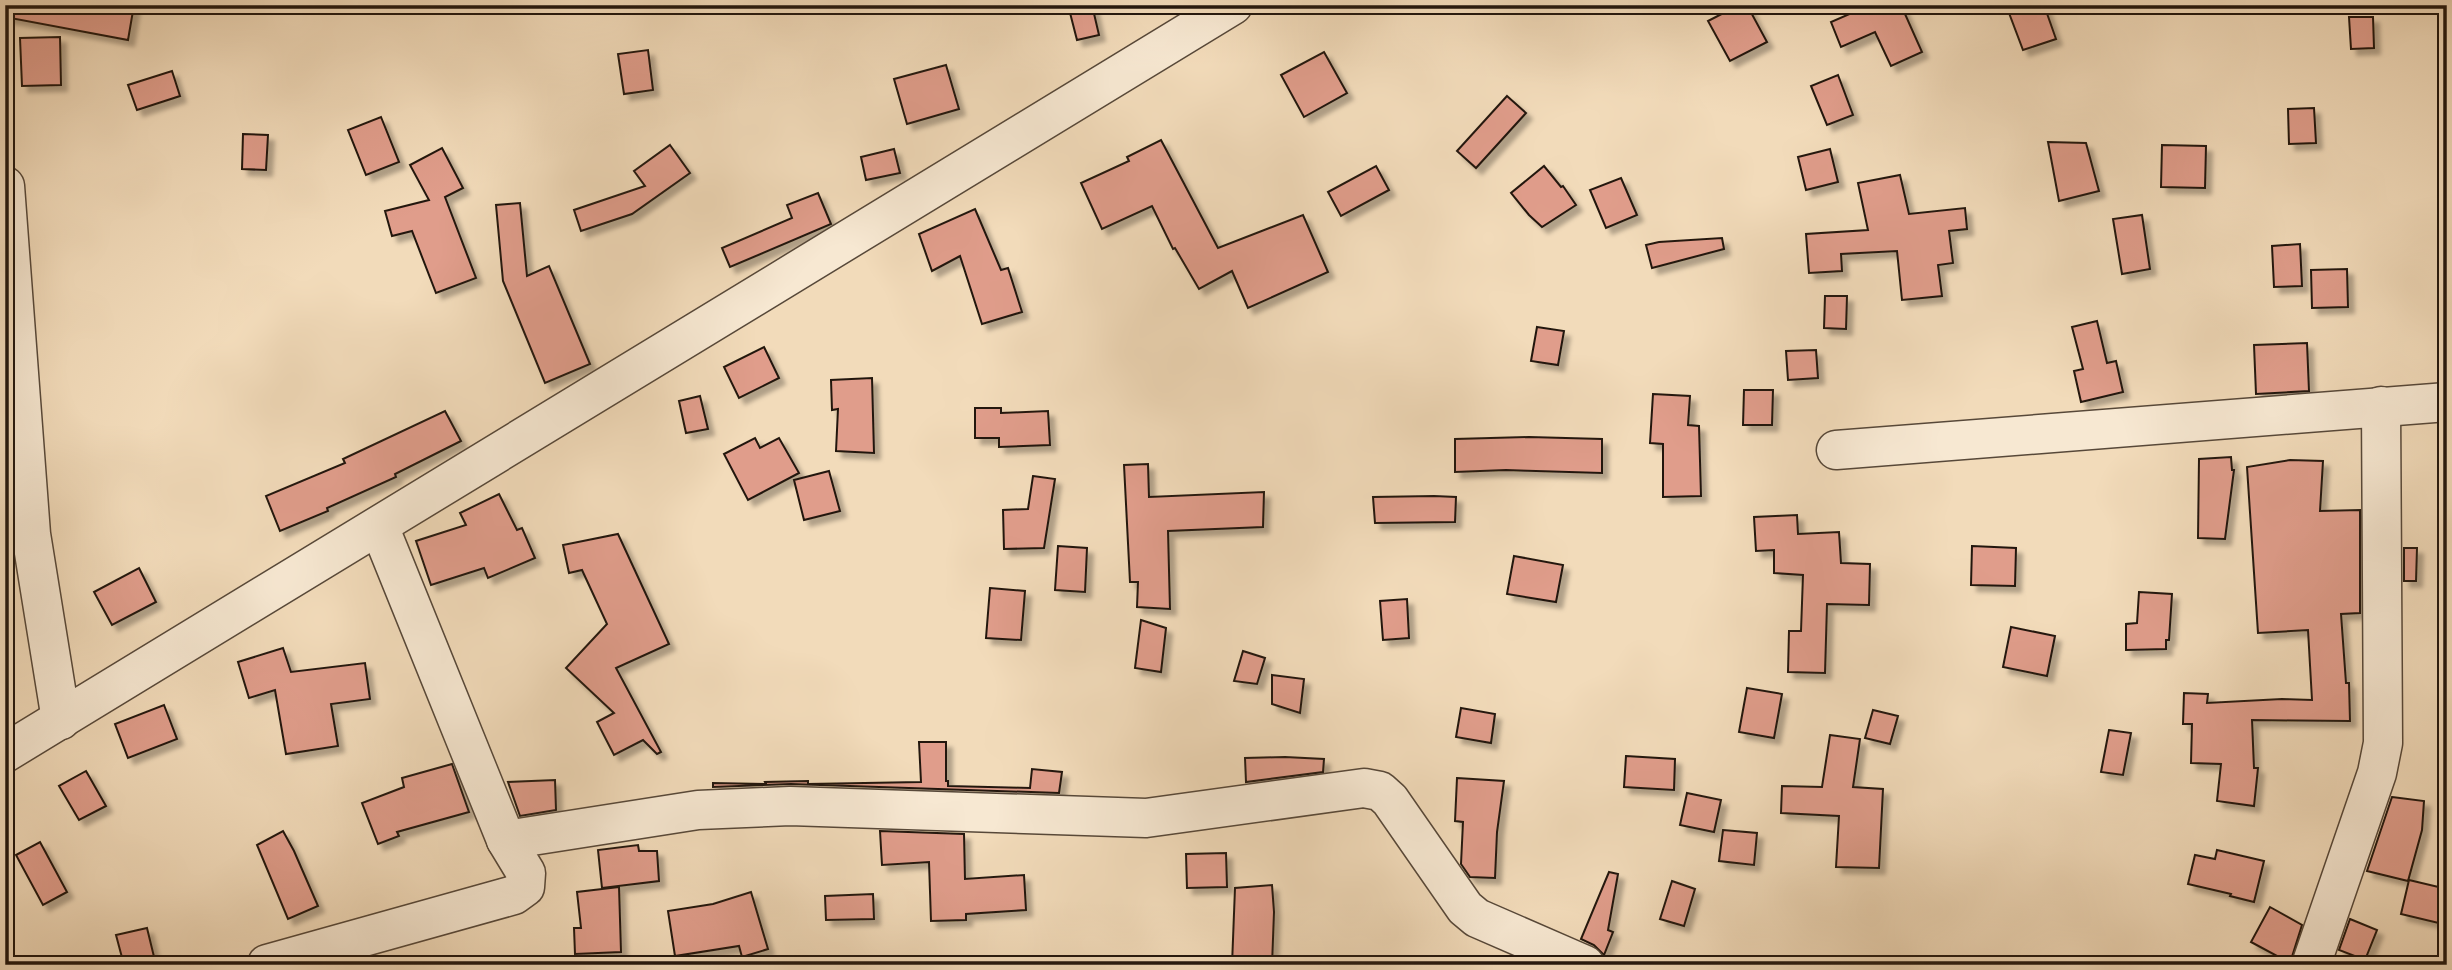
<svg xmlns="http://www.w3.org/2000/svg" width="2452" height="970" font-family="'IM FELL English',serif">
<defs>
<filter id="shadow"><feDropShadow dx="6" dy="6" stdDeviation="2" flood-color="#0004"/></filter>
</defs>
<rect width="100%" height="100%" fill="#f2dbba"/>
<filter id="stains"><feTurbulence type="fractalNoise" baseFrequency=".00286" numOctaves="4"/><feColorMatrix values="0 0 0 0 .2 0 0 0 0 .09 0 0 0 0 .02 0 0 0 .5 -.17"/></filter>
<radialGradient id="worn" r=".72"><stop offset=".6" stop-color="#630" stop-opacity="0"/><stop offset="1" stop-color="#630" stop-opacity=".3"/></radialGradient>
<!-- building -->
<g fill="#e09d8b" stroke="#23170e" stroke-width="2" filter="url(#shadow)">
<polygon points="5,5 134,5 128,40 5,17"/>
<polygon points="1068,5 1092,5 1099,35 1077,40"/>
<polygon points="1739,5 1747,5 1767,42 1730,61 1708,21"/>
<polygon points="1870,5 1901,5 1922,52 1891,66 1875,32 1841,47 1831,22"/>
<polygon points="2006,5 2044,5 2056,39 2023,50"/>
<polygon points="2349,17 2373,17 2374,48 2351,49"/>
<polygon points="60,37 61,85 22,86 20,38"/>
<polygon points="648,50 653,90 624,94 618,54"/>
<polygon points="1324,52 1347,93 1304,117 1281,75"/>
<polygon points="946,65 959,109 907,124 894,79"/>
<polygon points="172,71 180,96 137,110 128,85"/>
<polygon points="1838,75 1853,115 1827,125 1811,86"/>
<polygon points="1507,96 1526,113 1476,168 1457,151"/>
<polygon points="2314,108 2316,143 2289,144 2288,109"/>
<polygon points="381,117 399,162 366,175 348,130"/>
<polygon points="243,134 268,135 266,170 242,169"/>
<polygon points="1161,140 1218,248 1303,215 1328,272 1248,308 1232,271 1199,289 1175,248 1173,249 1152,206 1102,229 1081,183 1129,161 1127,157"/>
<polygon points="2048,142 2086,143 2099,191 2059,201"/>
<polygon points="670,145 690,173 632,214 581,231 574,210 645,186 634,171"/>
<polygon points="2162,145 2206,146 2205,188 2161,187"/>
<polygon points="442,148 463,188 445,197 476,278 436,293 412,231 392,236 385,211 429,200 410,165"/>
<polygon points="894,149 900,173 866,180 861,157"/>
<polygon points="1830,149 1838,182 1806,190 1798,157"/>
<polygon points="1376,166 1389,190 1341,216 1328,192"/>
<polygon points="1544,166 1561,187 1563,186 1576,205 1542,227 1529,215 1511,193"/>
<polygon points="1900,175 1909,214 1965,208 1967,229 1949,231 1953,263 1938,265 1942,296 1902,300 1897,251 1841,254 1842,271 1809,273 1806,234 1868,230 1858,183"/>
<polygon points="1621,178 1637,215 1606,228 1590,190"/>
<polygon points="818,193 831,224 730,267 722,248 792,218 787,205"/>
<polygon points="520,203 527,276 549,266 590,364 545,383 503,281 496,205"/>
<polygon points="975,209 1001,270 1008,268 1022,312 982,324 960,256 932,271 919,234"/>
<polygon points="2142,215 2150,269 2122,274 2113,219"/>
<polygon points="1722,238 1724,249 1652,268 1646,245 1659,242"/>
<polygon points="2300,244 2302,286 2274,287 2272,246"/>
<polygon points="2347,269 2348,307 2312,308 2311,270"/>
<polygon points="1825,296 1847,296 1846,329 1824,328"/>
<polygon points="2097,321 2107,363 2116,361 2123,392 2081,402 2074,371 2083,369 2072,327"/>
<polygon points="1537,327 1564,331 1558,365 1531,361"/>
<polygon points="2307,343 2309,391 2256,394 2254,345"/>
<polygon points="764,347 779,378 739,398 724,367"/>
<polygon points="1816,350 1818,378 1788,380 1786,351"/>
<polygon points="872,378 874,453 836,451 838,409 832,410 831,380"/>
<polygon points="1744,390 1773,390 1772,425 1743,425"/>
<polygon points="1653,394 1690,396 1688,425 1699,426 1701,496 1663,497 1663,444 1650,443"/>
<polygon points="700,396 708,429 686,433 679,401"/>
<polygon points="975,408 1001,408 1001,413 1048,411 1050,445 999,447 999,438 975,438"/>
<polygon points="445,411 461,441 395,474 396,477 327,508 328,511 280,531 266,496 345,463 343,459"/>
<polygon points="1529,437 1602,439 1602,473 1506,470 1455,472 1455,439"/>
<polygon points="755,438 760,448 779,438 799,473 748,500 724,454"/>
<polygon points="2231,457 2232,470 2234,470 2225,539 2198,538 2199,459"/>
<polygon points="2290,460 2323,461 2320,511 2360,510 2360,613 2341,614 2346,683 2349,683 2350,721 2252,720 2254,768 2258,768 2254,806 2217,801 2221,764 2191,763 2192,724 2183,724 2184,693 2208,694 2207,703 2282,699 2312,700 2308,630 2258,633 2247,467"/>
<polygon points="1148,464 1149,497 1264,492 1263,527 1168,531 1170,609 1137,607 1138,582 1130,582 1124,465"/>
<polygon points="829,471 840,511 804,520 794,480"/>
<polygon points="1033,476 1055,479 1044,548 1004,549 1003,510 1028,509"/>
<polygon points="499,494 517,530 522,528 535,558 488,578 484,568 431,585 416,541 466,525 460,513"/>
<polygon points="1434,496 1456,497 1455,522 1375,523 1373,497"/>
<polygon points="1797,515 1798,534 1839,532 1841,563 1870,564 1869,605 1827,604 1825,673 1788,672 1789,631 1801,631 1803,575 1774,573 1774,550 1756,551 1754,517"/>
<polygon points="618,534 669,644 616,668 661,752 657,754 643,740 614,755 597,722 614,713 566,668 607,624 582,570 569,573 563,545"/>
<polygon points="1058,546 1087,548 1085,592 1055,590"/>
<polygon points="1972,546 2016,548 2015,586 1971,585"/>
<polygon points="2404,548 2417,548 2416,581 2404,581"/>
<polygon points="1514,556 1563,565 1556,602 1507,594"/>
<polygon points="139,568 156,602 112,625 94,592"/>
<polygon points="990,588 1025,591 1021,640 986,638"/>
<polygon points="2139,592 2172,594 2169,640 2166,640 2166,649 2126,650 2126,624 2137,623"/>
<polygon points="1407,599 1409,638 1383,640 1380,601"/>
<polygon points="1141,620 1166,628 1161,672 1135,668"/>
<polygon points="2011,627 2055,636 2047,676 2003,667"/>
<polygon points="283,648 291,672 365,663 370,699 331,704 338,746 286,754 275,690 249,698 238,662"/>
<polygon points="1243,651 1265,658 1257,684 1234,681"/>
<polygon points="1272,675 1304,679 1300,713 1272,704"/>
<polygon points="1747,688 1782,694 1774,738 1739,732"/>
<polygon points="164,705 177,739 128,758 115,724"/>
<polygon points="1461,708 1495,714 1491,743 1456,737"/>
<polygon points="1873,710 1898,716 1890,744 1865,738"/>
<polygon points="2109,730 2131,733 2123,775 2101,772"/>
<polygon points="1830,735 1860,739 1853,787 1883,789 1879,868 1836,867 1839,816 1781,813 1782,786 1822,787"/>
<polygon points="919,742 946,742 946,781 948,781 948,786 1030,788 1032,769 1062,772 1059,793 791,784 713,787 713,783 766,784 765,782 808,781 808,784 921,782"/>
<polygon points="1626,756 1675,759 1674,790 1624,787"/>
<polygon points="1285,757 1324,759 1323,772 1246,782 1245,758"/>
<polygon points="452,764 469,812 397,832 399,836 378,844 362,803 404,787 402,778"/>
<polygon points="86,771 106,806 79,820 59,786"/>
<polygon points="1457,778 1504,781 1497,832 1495,878 1470,877 1461,864 1463,822 1455,821"/>
<polygon points="555,780 556,810 520,816 508,782"/>
<polygon points="1687,793 1721,800 1714,832 1680,825"/>
<polygon points="2392,797 2424,801 2422,830 2408,881 2367,871"/>
<polygon points="1723,830 1757,833 1754,865 1719,861"/>
<polygon points="283,831 294,851 318,906 288,919 257,845"/>
<polygon points="880,831 964,834 965,879 1024,875 1026,910 966,914 966,920 931,921 929,862 882,865"/>
<polygon points="40,842 67,892 43,905 16,855"/>
<polygon points="638,845 639,851 657,851 659,881 602,888 598,850"/>
<polygon points="2217,850 2264,861 2254,902 2230,896 2231,894 2188,884 2195,855 2215,859"/>
<polygon points="1226,853 1227,887 1187,888 1186,854"/>
<polygon points="1609,872 1618,874 1608,930 1613,932 1604,955 1594,945 1581,939"/>
<polygon points="2409,880 2447,889 2447,925 2401,914"/>
<polygon points="1672,881 1695,889 1684,926 1660,919"/>
<polygon points="1272,885 1274,912 1272,965 1232,965 1235,888"/>
<polygon points="619,887 621,952 575,954 574,928 581,928 577,892"/>
<polygon points="751,892 768,949 742,957 739,946 675,956 668,911 713,904"/>
<polygon points="873,894 874,919 826,920 825,896"/>
<polygon points="2270,907 2302,925 2290,963 2251,942"/>
<polygon points="2350,919 2377,930 2365,960 2339,950"/>
<polygon points="147,928 156,965 124,965 116,935"/>
</g>
<g fill="none" stroke-linecap="round" stroke-linejoin="round">
<!-- minor casing -->
<g stroke="#574839" stroke-width="41">
<g id="minor">
<polyline points="5,186 31,534 61,720"/>
<polyline points="1836,450 2447,402"/>
<polyline points="379,526 506,840"/>
<polyline points="5,753 1233,5"/>
<polyline points="267,964 514,895 525,887 526,873 506,840 698,810 790,806 1146,818 1364,788 1380,791 1390,800 1465,908 1477,918 1585,965"/>
<polyline points="2311,965 2377,773 2383,743 2381,406"/>
</g>
</g>
<!-- minor -->
<use href="#minor" stroke="#f7e8d2" stroke-width="38"/>
</g>
<!-- margin -->
<rect width="2452" height="970" fill="none" stroke="#f2dbba" stroke-width="28"/>
<rect x="7" y="7" width="2438" height="956" fill="none" stroke="#23170e" stroke-width="3.5"/>
<rect x="14" y="14" width="2424" height="942" fill="none" stroke="#23170e" stroke-width="2"/>
<rect width="100%" height="100%" filter="url(#stains)"/>
<rect width="100%" height="100%" fill="url(#worn)"/>
</svg>
